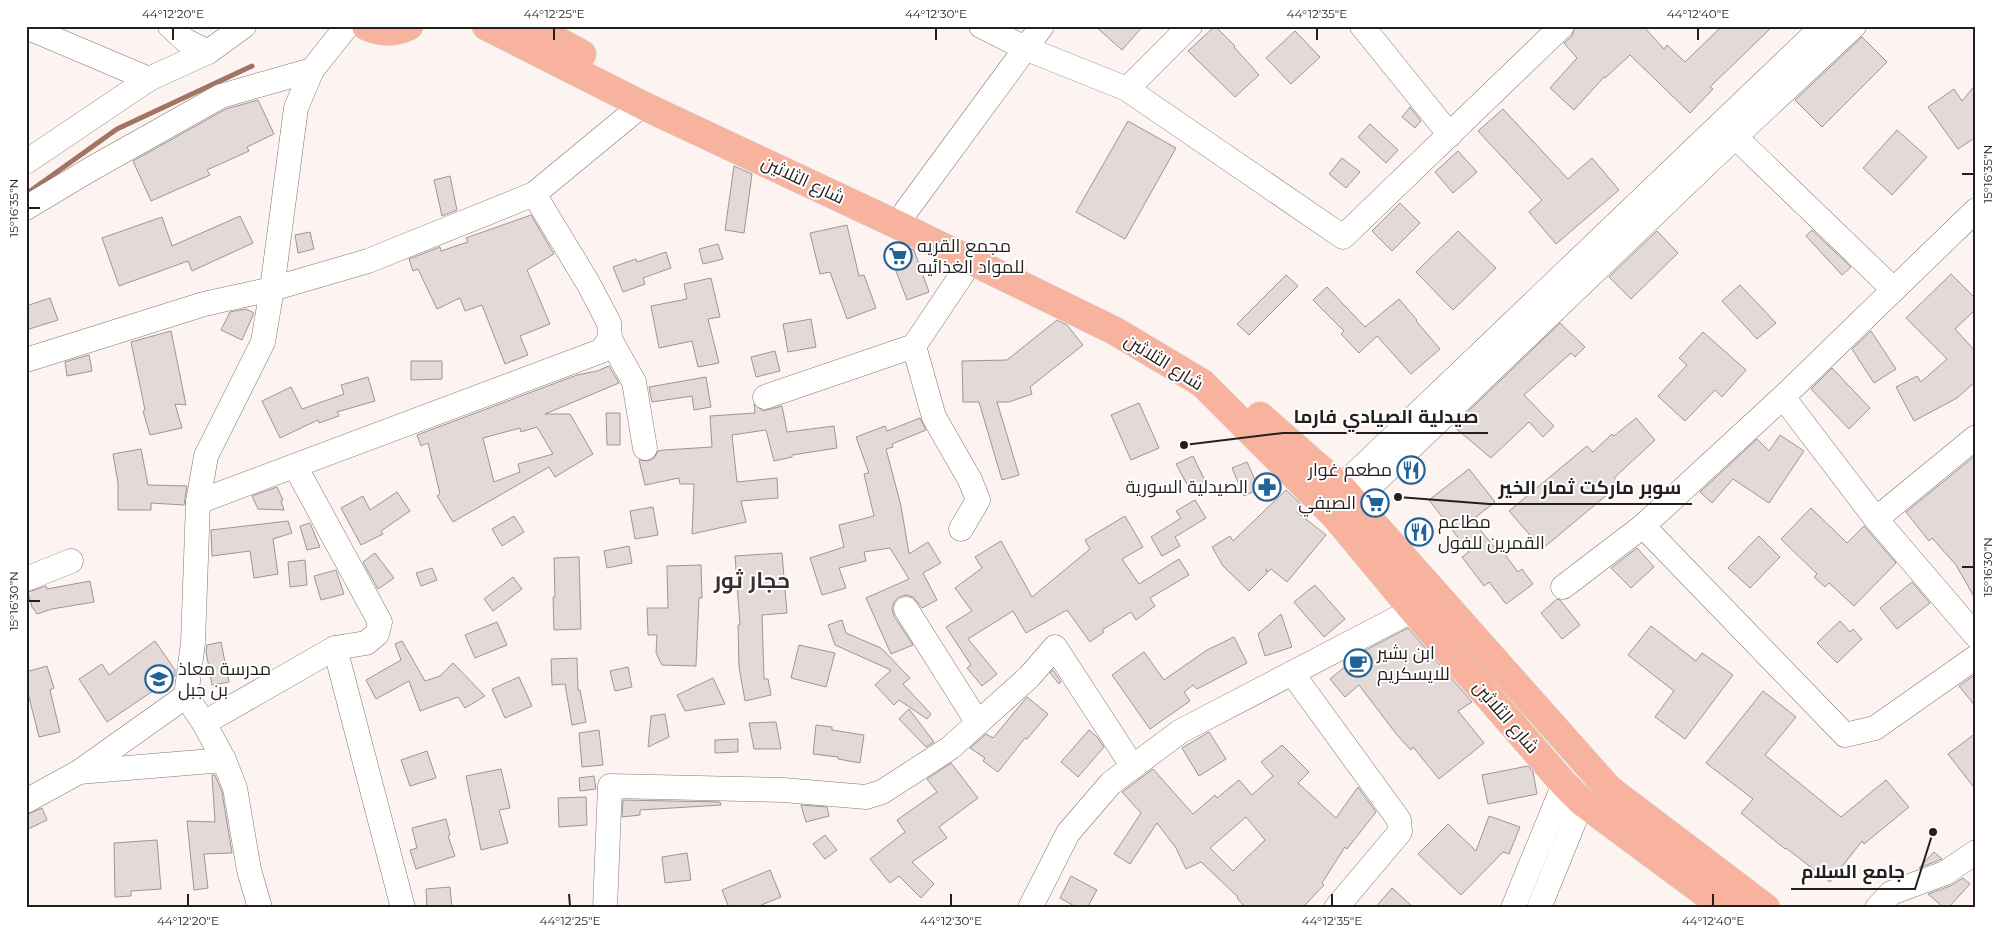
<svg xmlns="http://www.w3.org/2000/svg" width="2002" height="934" font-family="Montserrat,Cairo,sans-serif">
<rect width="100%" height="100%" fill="#fdf3f0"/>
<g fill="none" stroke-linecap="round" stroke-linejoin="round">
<!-- stream -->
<polyline stroke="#a37465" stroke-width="5" points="26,194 117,129 252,66"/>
</g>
<!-- building -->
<g fill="#e3d9d6" stroke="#9f9693" fill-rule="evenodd">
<polygon points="1095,26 1143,26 1122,50"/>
<polygon points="1215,26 1235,46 1234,47 1259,75 1235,97 1188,51"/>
<polygon points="1575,26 1643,26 1664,49 1667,45 1685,62 1722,26 1773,26 1710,87 1713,89 1690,113 1630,55 1605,78 1604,77 1574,110 1550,88 1577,58 1564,43 1572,36"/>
<polygon points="1295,31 1320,57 1291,84 1266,58"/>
<polygon points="1862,37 1887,62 1822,127 1795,100"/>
<polygon points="1976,84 1976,137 1958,149 1928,107 1954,89 1962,101"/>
<polygon points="258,100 274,134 247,147 249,151 207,170 210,175 151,201 133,161 226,109"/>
<polygon points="1410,107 1421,121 1415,128 1402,117"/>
<polygon points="1503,109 1568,179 1592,158 1619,190 1556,244 1529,212 1542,200 1478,131"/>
<polygon points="1128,121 1176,148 1125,239 1076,212"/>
<polygon points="1370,124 1398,150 1386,163 1358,137"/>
<polygon points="1897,130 1927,157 1892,195 1863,168"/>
<polygon points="1458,151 1477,172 1453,193 1435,172"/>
<polygon points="1342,158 1360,172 1346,188 1329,174"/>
<polygon points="734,166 752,174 744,233 725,230"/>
<polygon points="450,176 457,210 442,216 434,180"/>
<polygon points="1400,203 1420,223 1392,251 1372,231"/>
<polygon points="531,215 554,254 527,270 550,324 520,336 528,355 505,364 482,305 465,311 460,298 437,309 418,269 413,271 409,259 440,247 441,251 468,242 466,238"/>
<polygon points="240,216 253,243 192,271 188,261 119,286 102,238 162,217 172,246"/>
<polygon points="847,225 859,276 864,275 876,308 847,319 830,272 820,274 810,233"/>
<polygon points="1812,230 1851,267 1842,275 1806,236"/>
<polygon points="1458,231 1496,268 1453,310 1416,272"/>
<polygon points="1657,231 1678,253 1631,299 1609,277"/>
<polygon points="310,232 314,249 298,253 295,235"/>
<polygon points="718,244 723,259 703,264 699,249"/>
<polygon points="909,248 914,250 929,292 907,300 890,255"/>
<polygon points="666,252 671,268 643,278 645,284 623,292 613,267 636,259 637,262"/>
<polygon points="1951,274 1976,299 1976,309 1955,329 1976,352 1976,381 1957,398 1914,421 1896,387 1917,376 1921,382 1947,359 1906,318"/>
<polygon points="1286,275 1298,286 1249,335 1237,324"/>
<polygon points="711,278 720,317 708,319 719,363 698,367 692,341 659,348 651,306 687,299 684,284"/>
<polygon points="1740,285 1776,323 1757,339 1722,301"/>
<polygon points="1327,287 1365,327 1399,299 1417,320 1416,321 1440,349 1411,374 1377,336 1359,353 1341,334 1344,331 1313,300"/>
<polygon points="50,298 58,320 26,330 26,306"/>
<polygon points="246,309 254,313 242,340 221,330 230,312"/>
<polygon points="811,319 816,347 788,352 783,324"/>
<polygon points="1057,320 1067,325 1083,345 1030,387 1032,394 1009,402 997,402 1019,475 1002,480 979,402 963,402 962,361 1007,360"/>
<polygon points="1560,323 1585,347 1575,357 1571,353 1524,395 1554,426 1543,437 1529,422 1491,458 1453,426"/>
<polygon points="171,331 186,405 175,404 182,428 150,435 143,411 145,410 131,342"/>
<polygon points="1871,331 1896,369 1874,383 1852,349"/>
<polygon points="1703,332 1746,370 1722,397 1715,390 1685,421 1658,396 1687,365 1679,358"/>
<polygon points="775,351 780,371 756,377 751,357"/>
<polygon points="89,355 92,371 67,376 65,362"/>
<polygon points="411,361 442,361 442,379 411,380"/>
<path d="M609,366l10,17 -74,31h25l23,40 -38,23 -6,-10 -96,55 -16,-26 3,-2 -12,-51 -7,3 -4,-11 160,-60 20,-4zM537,427l16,27 -35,10 2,8 -26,10 -11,-44 37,-10 1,4z"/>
<polygon points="1832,368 1870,408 1849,429 1811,389"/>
<polygon points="368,377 375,401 337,412 339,416 319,423 318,420 280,438 262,401 291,387 302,409 344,394 341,385"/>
<polygon points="706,377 711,407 694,410 692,396 652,402 649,387"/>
<polygon points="1139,403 1159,448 1131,460 1111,415"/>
<polygon points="754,404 763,411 782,406 787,432 834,426 837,448 792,455 792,457 774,461 766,430 732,435 737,482 777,478 778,498 741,501 746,522 692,534 694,484 680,484 679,478 645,485 639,460 648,461 654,458 658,451 664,450 712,447 710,416 755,413"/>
<polygon points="606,413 620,413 620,445 607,445"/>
<polygon points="920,418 926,430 892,444 893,447 886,449 901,506 909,554 928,542 941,563 923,573 937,600 922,608 913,597 906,595 899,597 894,602 892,609 894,616 913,645 891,654 866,598 909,579 890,548 864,552 866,561 839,568 846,588 822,595 810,558 844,547 839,525 874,516 864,474 869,473 856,437 885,426 887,431"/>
<polygon points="1636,418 1655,440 1614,478 1620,484 1542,549 1509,511 1587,446 1593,452 1612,434 1614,436"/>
<polygon points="1780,435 1804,451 1769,503 1733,479 1712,503 1700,492 1757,439 1769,451"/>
<polygon points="141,449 148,485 187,486 184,505 151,503 151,510 118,510 118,483 113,454"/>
<polygon points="1976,455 1976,600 1956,565 1932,538 1929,541 1906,512"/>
<polygon points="1193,456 1205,481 1189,488 1176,464"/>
<polygon points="1247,462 1259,489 1244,496 1232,468"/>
<polygon points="1469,469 1495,502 1472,520 1500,554 1503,552 1518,572 1522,569 1533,584 1506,604 1489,582 1484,586 1462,557 1469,552 1429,500"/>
<polygon points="277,487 283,500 281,501 284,510 258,509 252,496"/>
<polygon points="1286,490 1303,506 1297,512 1326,535 1287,582 1271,569 1268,572 1266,569 1267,573 1249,591 1223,566 1212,547 1230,536 1233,541"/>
<polygon points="397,492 410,511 381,531 383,534 361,545 341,508 363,496 370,510"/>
<polygon points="1195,500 1206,518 1175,537 1180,546 1162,556 1151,537 1181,518 1176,511"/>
<polygon points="653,507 658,535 635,539 630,511"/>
<polygon points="1811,508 1847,543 1864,526 1896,563 1854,606 1829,583 1825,587 1814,577 1817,574 1781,539"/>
<polygon points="514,516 524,532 502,546 492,529"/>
<polygon points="1125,516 1143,547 1122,559 1139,584 1179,559 1189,575 1150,598 1155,606 1136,620 1131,612 1102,630 1104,632 1090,642 1067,610 1026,633 1013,611 968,639 997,674 982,686 967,668 971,665 946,627 972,611 955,588 982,568 975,557 1001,541 1032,597 1090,549 1085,540"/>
<polygon points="288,521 292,533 273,539 278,574 254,578 250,551 212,556 211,530"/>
<polygon points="310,523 320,547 307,550 300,526"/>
<polygon points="1759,536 1780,557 1750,588 1728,568"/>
<polygon points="629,546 632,563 607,568 604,551"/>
<polygon points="1637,548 1654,567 1631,588 1611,568"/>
<polygon points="375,553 394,578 378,589 363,562"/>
<polygon points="782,553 787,613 762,615 764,679 768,679 771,695 745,701 739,667 738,625 740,625 735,556"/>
<polygon points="579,557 581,629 554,630 553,597 555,597 554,558"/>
<polygon points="305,560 307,585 290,587 288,562"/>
<polygon points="701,565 702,598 699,598 696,666 662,665 656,653 657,635 648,635 647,608 668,608 667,566"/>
<polygon points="432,568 437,580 421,586 416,573"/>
<polygon points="336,570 344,594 321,600 314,576"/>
<polygon points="513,577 522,589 493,611 484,599"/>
<polygon points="90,581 94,602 52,609 37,614 32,607 28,592 46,586 47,589"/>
<polygon points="1912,582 1930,603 1897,629 1880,608"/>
<polygon points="1315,585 1345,619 1324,637 1294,602"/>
<polygon points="1557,599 1560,600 1580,625 1562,639 1541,613"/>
<polygon points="1281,614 1292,647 1265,656 1258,634"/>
<polygon points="842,620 846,633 881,648 910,678 903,684 931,714 927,719 899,700 894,705 875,685 891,670 835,645 828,625"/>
<polygon points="1840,621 1850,632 1853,629 1862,639 1837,663 1817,643"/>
<polygon points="497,622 507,645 475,658 465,635"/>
<polygon points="1651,626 1696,661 1702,653 1733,675 1685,739 1655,717 1674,691 1628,655"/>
<polygon points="1408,628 1472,702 1458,711 1484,743 1439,779 1413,747 1411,750 1397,735 1359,685 1345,697 1330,679 1364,651"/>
<polygon points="1234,637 1247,663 1197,689 1193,685 1184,692 1190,701 1150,729 1112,675 1144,652 1164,680 1207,650"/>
<polygon points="155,641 175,670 175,676 107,722 79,679 102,664 109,675"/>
<polygon points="402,641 425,681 440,676 453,663 485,696 465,708 458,697 420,711 409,681 376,699 366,680 401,660 395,644"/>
<polygon points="221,642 229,682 212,685 206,651 207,645"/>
<polygon points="799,645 835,653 826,687 791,678"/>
<polygon points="577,658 578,690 580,690 586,722 572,725 565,684 552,685 551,659"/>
<polygon points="47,666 54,688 50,690 60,732 39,737 29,697 26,698 26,672"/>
<polygon points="628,667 632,687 615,691 610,671"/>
<polygon points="1053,670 1061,682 1059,684 1050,673"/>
<polygon points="1976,674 1976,707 1959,686"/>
<polygon points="519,677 532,706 505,718 492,689"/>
<polygon points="713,678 725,704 685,711 677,695"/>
<polygon points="1763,691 1796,717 1765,755 1841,817 1886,780 1909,807 1864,844 1862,841 1830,882 1786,848 1785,849 1741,813 1753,799 1706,763"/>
<polygon points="1027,697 1048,714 1027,739 1025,738 998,772 983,761 985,758 970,748 986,734 993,738"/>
<polygon points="909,709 934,742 926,747 899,719"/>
<polygon points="665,714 669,737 648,747 651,716"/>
<polygon points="776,722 781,749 754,749 749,723"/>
<polygon points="816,725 832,727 832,730 864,735 860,763 838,759 838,757 813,754"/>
<polygon points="599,730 603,765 582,767 579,733"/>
<polygon points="1089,730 1097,737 1104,747 1078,777 1061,762"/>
<polygon points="1209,732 1226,759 1199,776 1182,748"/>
<polygon points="1976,733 1976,790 1948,754"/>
<polygon points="738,739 738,752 715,753 715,740"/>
<path d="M1282,745l27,27 -11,11 38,35 22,-31 18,25 -29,37 -2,-2 -23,36 2,2 -22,23h-56l-9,-10 1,-1 -37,-35 -15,7 -10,-21 -19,-25 -27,41 -16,-10 27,-41 -19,-21 31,-23 40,45 22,-19 2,3 22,-18 13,15 21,-19 -12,-14zM1246,817l19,23 -32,31 -23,-23z"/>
<polygon points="427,751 436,778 410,786 401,760"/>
<polygon points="951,763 978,798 939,827 947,838 912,862 934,884 921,898 899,876 890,883 870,859 905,832 897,820 937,792 927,779"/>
<polygon points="1528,766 1533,772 1537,794 1488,804 1482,775"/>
<polygon points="501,769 510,808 499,810 508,843 481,850 466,776"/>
<polygon points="212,775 215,775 222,792 232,853 204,854 208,888 194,890 187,821 215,822"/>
<polygon points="594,776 596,789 580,791 579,778"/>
<polygon points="586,797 587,825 559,827 558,798"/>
<polygon points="623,800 720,802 721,805 640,810 640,815 622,817"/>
<polygon points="801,805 827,807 829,816 806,822"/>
<polygon points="42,808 47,820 26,830 26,815"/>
<polygon points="1489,816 1520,827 1509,854 1503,852 1461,895 1418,854 1448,824 1476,851"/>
<polygon points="446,819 450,835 448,836 455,856 416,869 410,850 417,848 412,828"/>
<polygon points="825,835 837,850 825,859 813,844"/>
<polygon points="157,840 161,889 131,891 131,896 115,897 114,843"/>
<polygon points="1934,852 1942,859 1919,868"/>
<polygon points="687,853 691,880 665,883 662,857"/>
<polygon points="770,870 781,897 754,908 729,908 722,890"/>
<polygon points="1071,876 1097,890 1087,908 1078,908 1060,898"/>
<polygon points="1963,878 1970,884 1948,908 1944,908 1928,894 1950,886"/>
<polygon points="450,887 452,908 427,908 426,889"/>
<polygon points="1392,888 1414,908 1375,908"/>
</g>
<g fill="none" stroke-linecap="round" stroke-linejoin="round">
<!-- minor casing -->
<g stroke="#807875" stroke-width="25">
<g id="minor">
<polyline points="170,26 186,41 208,52"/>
<polyline points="981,26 1027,49 1127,89 1343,237 1562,26"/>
<polyline points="1362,26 1450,135"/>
<polyline points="26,27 149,79"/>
<polyline points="1127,89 1190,26"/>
<polyline points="1724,126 1893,289"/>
<polyline points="26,162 149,79 208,52 244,26"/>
<polyline points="26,208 91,169 221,96 312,70"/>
<polyline points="900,226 906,211 1042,26"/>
<polyline points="610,339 634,382 645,448"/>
<polyline points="914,346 934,417 970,480 978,500 961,529"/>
<polyline points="26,360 204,304 272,289 368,261 534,194"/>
<polyline points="765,397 914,346 971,261"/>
<polyline points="1783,397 1876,519 1976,636"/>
<polyline points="1326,499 1341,487 1823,26"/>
<polyline points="198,502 601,351 610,339 609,323 588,283 534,194 642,105"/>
<polyline points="1339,514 1354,502 1735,137 1854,26"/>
<polyline points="1876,519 1976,437"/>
<polyline points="1643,526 1845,735 1875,728 1976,657"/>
<polyline points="26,579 71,561"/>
<polyline points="1563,587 1643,526 1783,397 1976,210"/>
<polyline points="906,609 978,723"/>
<polyline points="335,648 403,908"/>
<polyline points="1292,673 1399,820 1400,832 1336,908"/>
<polyline points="204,723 335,648 366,643 377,634 380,622 295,466"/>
<polyline points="79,772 224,760"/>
<polyline points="26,801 79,772 186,696"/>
<polyline points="260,908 249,870 235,788 224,760 204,723 186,696 193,643 198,502 206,456 263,342 272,289 296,108 312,70 347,26"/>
<polyline points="605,908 610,786 783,790 866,797 882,792 950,748 1029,677 1055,647 1133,767"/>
<polyline points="1030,908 1068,833 1111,783 1181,731 1413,610"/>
<polyline points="1513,908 1564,784"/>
<polyline points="1539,908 1582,802"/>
<polyline points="1877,908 1891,893 1945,873 1976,852"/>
</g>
</g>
<!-- major casing -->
<g stroke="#d3d2d2" stroke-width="29">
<g id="major">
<path d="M366,26c14,7 28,7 43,0"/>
<polyline points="486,26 642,105 900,226 1115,331 1202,383 1335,516 1413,610 1564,784 1582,802 1725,908"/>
<polyline points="530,26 582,54"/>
<polyline points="1260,416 1341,487 1354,502 1609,789 1766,908"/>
</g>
</g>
<!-- minor -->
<use href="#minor" stroke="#fff" stroke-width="24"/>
<!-- major -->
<use href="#major" stroke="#f8b39e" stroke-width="28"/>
</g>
<!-- ticks -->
<path fill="none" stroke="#221f1e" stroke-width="2" d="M173,28v12M554,28v12M936,28v12M1317,28v12M1698,28v12M1962,174h12M28,208h12M1962,567h12M28,601h12M188,894v12M569,894l1,12M951,894v12M1332,894v12M1713,894v12"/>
<!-- icons -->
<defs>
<g id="supermarket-ring" transform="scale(1.4375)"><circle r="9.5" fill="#fff" stroke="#216297" stroke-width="1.5"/><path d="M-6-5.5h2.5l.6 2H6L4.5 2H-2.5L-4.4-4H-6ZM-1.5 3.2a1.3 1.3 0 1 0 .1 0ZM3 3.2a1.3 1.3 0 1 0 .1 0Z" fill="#216297"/></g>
<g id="restaurant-ring" transform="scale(1.4375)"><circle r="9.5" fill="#fff" stroke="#216297" stroke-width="1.5"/><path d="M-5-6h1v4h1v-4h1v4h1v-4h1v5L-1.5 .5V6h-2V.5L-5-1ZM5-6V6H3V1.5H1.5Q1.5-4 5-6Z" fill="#216297"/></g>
<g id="pharmacy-ring" transform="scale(1.4375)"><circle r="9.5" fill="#fff" stroke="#216297" stroke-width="1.5"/><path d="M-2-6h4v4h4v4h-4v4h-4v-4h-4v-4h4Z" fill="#216297"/></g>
<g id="cafe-ring" transform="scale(1.4375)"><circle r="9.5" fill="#fff" stroke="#216297" stroke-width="1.5"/><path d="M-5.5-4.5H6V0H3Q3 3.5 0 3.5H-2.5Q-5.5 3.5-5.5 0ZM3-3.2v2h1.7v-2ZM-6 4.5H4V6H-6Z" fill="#216297"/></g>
<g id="school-ring" transform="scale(1.4375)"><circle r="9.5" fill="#fff" stroke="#216297" stroke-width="1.5"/><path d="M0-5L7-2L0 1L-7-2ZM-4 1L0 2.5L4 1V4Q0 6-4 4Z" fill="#216297"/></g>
</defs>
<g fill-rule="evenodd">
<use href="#supermarket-ring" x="898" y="256"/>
<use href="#restaurant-ring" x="1411" y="470"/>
<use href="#pharmacy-ring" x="1267" y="487"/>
<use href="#supermarket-ring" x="1375" y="503"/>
<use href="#restaurant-ring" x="1419" y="532"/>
<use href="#cafe-ring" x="1358" y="663"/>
<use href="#school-ring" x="159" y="679"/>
</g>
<g text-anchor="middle" stroke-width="4" stroke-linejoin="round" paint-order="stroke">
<!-- street labels -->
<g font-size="18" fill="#221f1e" stroke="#fff">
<text transform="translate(803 180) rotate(25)" y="6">شارع الثلاثين</text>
<text transform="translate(1164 362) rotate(32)" y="6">شارع الثلاثين</text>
<text transform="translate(1506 717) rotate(49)" y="6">شارع الثلاثين</text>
</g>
<!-- poi labels -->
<g font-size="18" fill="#221f1e" stroke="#fff" text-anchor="start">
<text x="917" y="252">مجمع القريه<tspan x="917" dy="21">للمواد الغذائيه</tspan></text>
<text x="1392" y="476" text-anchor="end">مطعم غوار</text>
<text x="1248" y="493" text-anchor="end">الصيدلية السورية</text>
<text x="1356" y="509" text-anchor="end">الصيفي</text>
<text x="1438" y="528">مطاعم<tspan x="1438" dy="21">القمرين للفول</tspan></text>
<text x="1377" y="659">ابن بشير<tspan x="1377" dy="21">للايسكريم</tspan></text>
<text x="178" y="675">مدرسة معاذ<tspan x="178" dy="21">بن جبل</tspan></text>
</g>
<!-- district labels -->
<g font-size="22" font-weight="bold" fill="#37302e" stroke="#fff">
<text x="752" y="588">حجار ثور</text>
</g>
</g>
<!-- callouts -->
<path fill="none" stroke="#221f1e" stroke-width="2" d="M1184 445L1283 433H1488M1398 497L1489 504H1692M1933 832L1915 889H1791"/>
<g fill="#221f1e" stroke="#fff" stroke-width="2">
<circle cx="1184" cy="445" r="5"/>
<circle cx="1398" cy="497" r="5"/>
<circle cx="1933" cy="832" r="5"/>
</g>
<g font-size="19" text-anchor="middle" font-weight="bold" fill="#221f1e" stroke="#fff" stroke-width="4" stroke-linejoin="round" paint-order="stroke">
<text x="1386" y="423">صيدلية الصيادي فارما</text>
<text x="1590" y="494">سوبر ماركت ثمار الخير</text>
<text x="1853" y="878">جامع السلام</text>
</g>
<!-- border -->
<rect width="2002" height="934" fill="none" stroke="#ffffff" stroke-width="55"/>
<rect x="28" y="28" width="1946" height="878" fill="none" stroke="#221f1e" stroke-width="2"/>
<g font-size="12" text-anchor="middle" fill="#221f1e">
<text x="173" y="18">44°12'20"E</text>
<text x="554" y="18">44°12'25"E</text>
<text x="936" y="18">44°12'30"E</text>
<text x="1317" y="18">44°12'35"E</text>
<text x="1698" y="18">44°12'40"E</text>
<text transform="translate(1988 174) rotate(-90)" y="4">15°16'35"N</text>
<text transform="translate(14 208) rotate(-90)" y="4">15°16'35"N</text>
<text transform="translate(1988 567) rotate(-90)" y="4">15°16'30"N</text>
<text transform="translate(14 601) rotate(-90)" y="4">15°16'30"N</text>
<text x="188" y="925">44°12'20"E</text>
<text x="570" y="925">44°12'25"E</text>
<text x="951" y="925">44°12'30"E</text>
<text x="1332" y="925">44°12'35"E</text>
<text x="1713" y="925">44°12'40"E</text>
</g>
</svg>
